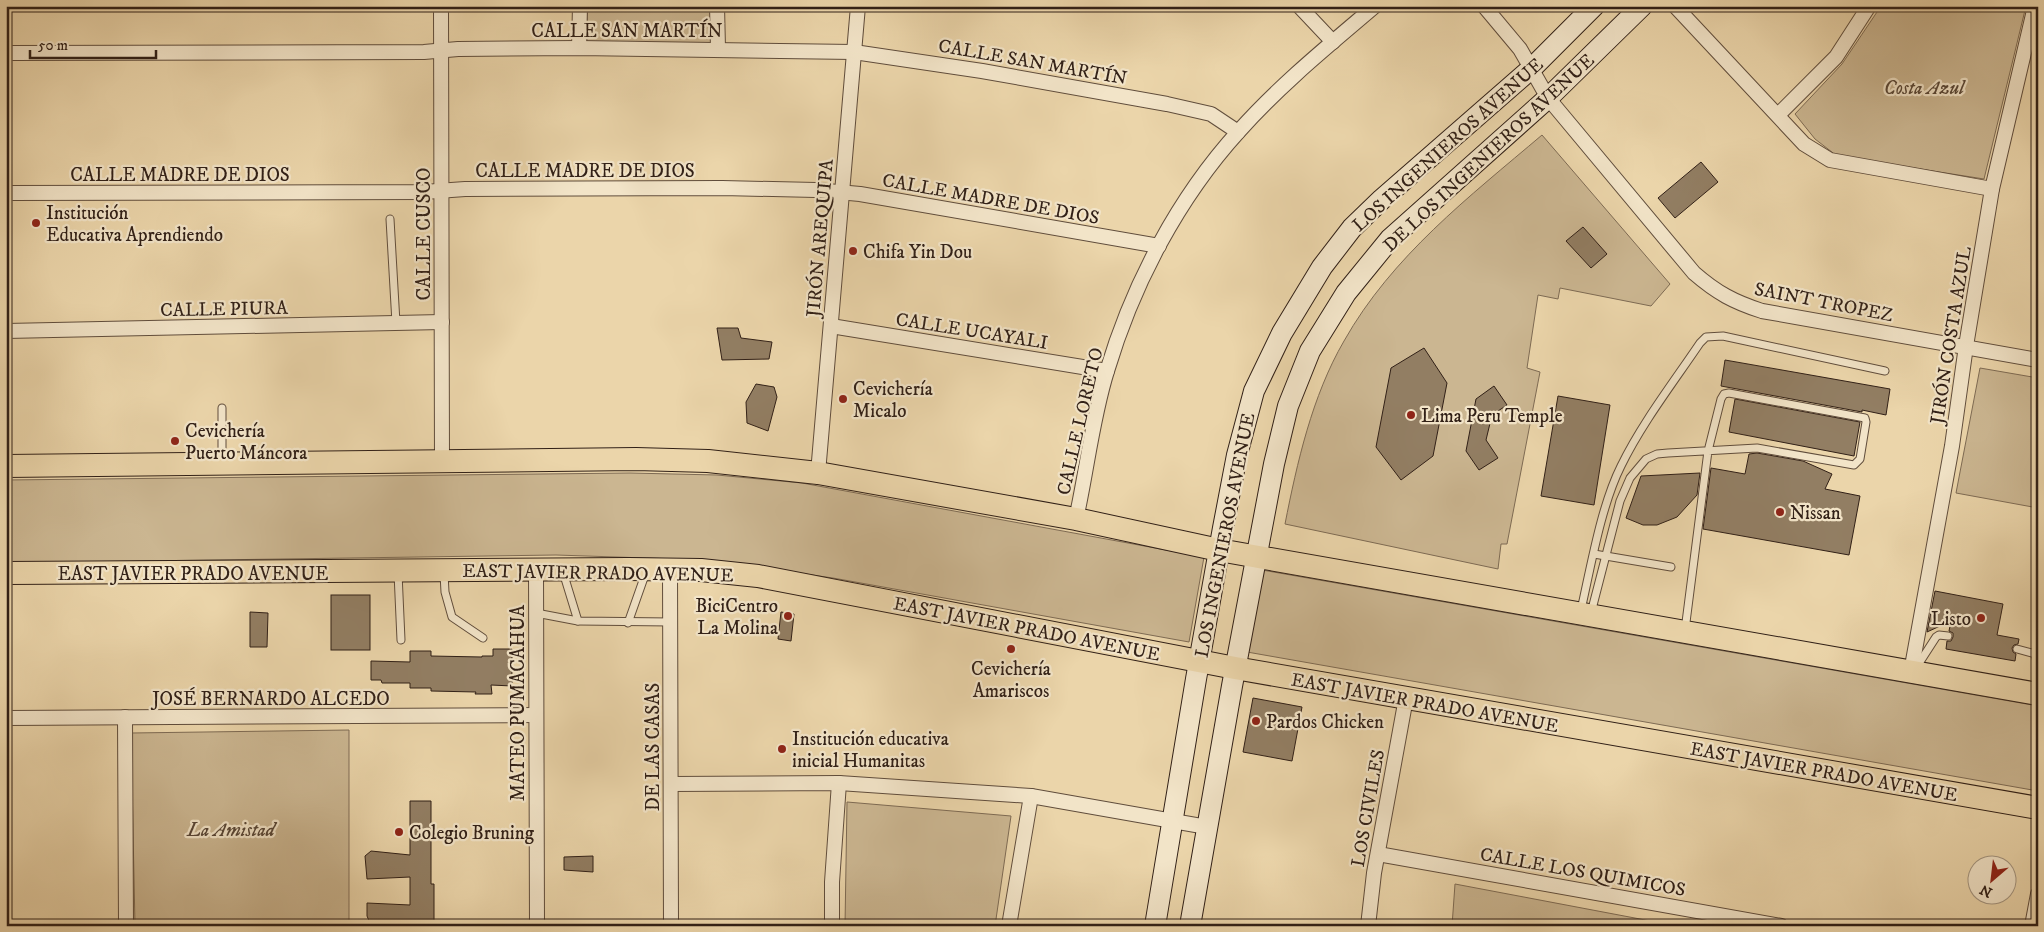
<svg xmlns="http://www.w3.org/2000/svg" width="2044" height="932" font-family="'IM FELL DW Pica',serif">
<rect width="100%" height="100%" fill="#ebd5aa"/>
<filter id="stains"><feTurbulence type="fractalNoise" baseFrequency=".004" numOctaves="4"/><feColorMatrix values="0 0 0 0 .2 0 0 0 0 .09 0 0 0 0 .02 0 0 0 .5 -.17"/></filter>
<radialGradient id="worn" r=".72"><stop offset=".6" stop-color="#630" stop-opacity="0"/><stop offset="1" stop-color="#630" stop-opacity=".3"/></radialGradient>
<!-- green -->
<g fill="#cbb691" stroke="#7e6b54">
<polygon points="587,6 711,6 711,43 587,45"/>
<polygon points="1880,6 2026,6 1984,179 1837,156 1815,139 1795,114 1842,64 1877,12"/>
<path d="M1542,135l128,149 -19,22 -91,-18 -2,11 -20,-4 -11,73 13,4 -33,172h-6l-3,25 -213,-45c12,-61 27,-128 59,-183 48,-85 125,-144 198,-206z"/>
<polygon points="1980,368 2038,378 2038,508 1956,493"/>
<polygon points="630,473 717,475 802,483 1204,557 1189,642 833,578 707,560 556,555 6,563 6,480"/>
<polygon points="1262,570 2038,706 2038,791 1247,652"/>
<polygon points="349,730 349,926 135,926 131,733"/>
<polygon points="847,802 1011,816 995,926 845,926"/>
<polygon points="1455,884 1677,926 1452,926"/>
</g>
<!-- building -->
<g fill="#927e63" stroke="#312017">
<polygon points="1701,162 1718,182 1675,218 1658,198"/>
<polygon points="1583,227 1607,254 1591,268 1566,241"/>
<polygon points="717,328 738,328 741,338 772,342 769,359 722,360"/>
<polygon points="1424,348 1447,383 1433,456 1401,480 1376,447 1391,368"/>
<polygon points="1725,360 1890,389 1886,415 1862,410 1862,412 1721,386"/>
<polygon points="756,384 774,387 777,397 768,431 747,423 746,402"/>
<polygon points="1494,386 1507,405 1492,415 1486,440 1498,458 1479,470 1466,451 1476,399"/>
<polygon points="1558,396 1610,405 1594,505 1541,496"/>
<polygon points="1735,399 1860,422 1854,456 1729,432"/>
<polygon points="1757,453 1803,461 1832,474 1825,489 1860,496 1849,555 1703,529 1711,468 1745,474 1749,454"/>
<polygon points="1700,473 1697,495 1677,517 1657,525 1643,525 1626,518 1641,476"/>
<polygon points="1935,591 2003,604 1997,635 2019,639 2018,644 2014,645 2012,648 2013,652 2016,654 2015,661 1946,649 1947,641 1951,641 1953,637 1953,633 1949,631 1951,621 1927,632"/>
<rect x="331" y="595" width="39" height="55"/>
<polygon points="250,612 268,613 267,647 250,647"/>
<polygon points="781,612 794,614 791,641 778,639"/>
<polygon points="493,649 512,649 512,686 491,685 492,694 475,694 476,692 431,691 431,688 410,688 410,683 382,683 381,680 371,680 371,661 410,662 410,651 431,651 431,656 482,657 482,656 493,656"/>
<polygon points="1253,698 1302,707 1292,761 1243,752"/>
<polygon points="410,801 431,801 431,884 434,884 434,922 370,923 367,916 367,903 410,905 410,877 367,879 365,856 371,851 410,855"/>
<polygon points="593,856 593,872 564,870 564,857"/>
</g>
<g fill="none" stroke-linecap="round" stroke-linejoin="round">
<!-- lane casing -->
<g stroke="#604d3c" stroke-width="9">
<g id="lane">
<polyline points="390,219 396,323"/>
<polyline points="222,460 222,408"/>
<polyline points="1594,554 1671,567"/>
<polyline points="563,572 578,621"/>
<polyline points="398,573 401,640"/>
<polyline points="444,574 445,592 452,617 483,638"/>
<path d="M1581,610c10,-44 20,-104 40,-144 21,-43 52,-83 79,-123l6,-6 17,-1 162,35"/>
<polyline points="536,613 578,621 671,622"/>
<polyline points="1591,613 1620,501 1630,478 1646,459 1657,454 1668,453 1757,448 1854,465 1860,459 1866,422 1865,418 1729,393 1724,394 1721,399 1708,451 1685,630"/>
<polyline points="628,623 646,572"/>
<polyline points="2017,649 2035,654 2038,666"/>
<polyline points="1916,668 1936,637 1939,635 1948,636"/>
</g>
</g>
<!-- street casing -->
<g stroke="#604d3c" stroke-width="16">
<g id="street">
<polyline points="441,6 442,463"/>
<polyline points="717,6 718,48"/>
<polyline points="1299,6 1333,42"/>
<path d="M1484,6l36,43 28,49 146,175c23,20 40,29 68,38l276,49"/>
<polyline points="1675,6 1804,144 1830,160 1992,189"/>
<polyline points="579,48 580,6"/>
<polyline points="6,53 424,52 458,49 579,48 854,52 982,71 1167,104 1211,114 1238,132"/>
<polyline points="1778,115 1836,57 1869,6"/>
<polyline points="6,193 424,192 465,189 722,188 816,190 860,194 1159,246"/>
<polyline points="831,326 1107,371"/>
<polyline points="6,331 442,322"/>
<polyline points="818,473 858,6"/>
<path d="M1076,519c11,-49 16,-100 31,-148 26,-87 71,-173 132,-240 41,-46 89,-85 136,-125"/>
<polyline points="670,569 671,926"/>
<polyline points="536,570 537,926"/>
<polyline points="1911,672 1952,446 1966,346 1992,189 2035,6"/>
<polyline points="125,717 126,926"/>
<polyline points="6,718 536,715"/>
<polyline points="671,784 839,783 1031,796 1207,827"/>
<polyline points="1378,854 1781,926"/>
<polyline points="832,926 832,882 839,783"/>
<polyline points="1009,926 1031,796"/>
<polyline points="1368,926 1374,873 1406,698"/>
<polyline points="2032,926 2038,894"/>
</g>
</g>
<!-- secondary casing -->
<g stroke="#312017" stroke-width="22">
<g id="secondary">
<polyline points="1155,926 1196,679 1223,528 1237,455 1254,391 1282,333 1322,267 1352,228 1382,199 1532,68 1594,6"/>
<polyline points="1190,926 1232,686 1274,464 1288,406 1310,351 1346,293 1390,239 1548,98 1642,6"/>
</g>
</g>
<!-- primary casing -->
<g stroke="#312017" stroke-width="24">
<g id="primary">
<polyline points="6,466 636,459 708,461 818,473 1076,519 1219,550 2038,694"/>
<polyline points="6,573 629,569 701,570 758,576 1235,668 2038,808"/>
</g>
</g>
<!-- lane -->
<use href="#lane" stroke="#f2e4c8" stroke-width="7"/>
<!-- street -->
<use href="#street" stroke="#f2e4c8" stroke-width="14"/>
<!-- secondary -->
<use href="#secondary" stroke="#f2e4c8" stroke-width="20"/>
<!-- primary -->
<use href="#primary" stroke="#ebd5aa" stroke-width="22"/>
</g>
<!-- markers -->
<g fill="#8f2418" stroke="#f2e4c8" stroke-width="2">
<circle cx="36" cy="223" r="5"/>
<circle cx="853" cy="251" r="5"/>
<circle cx="843" cy="399" r="5"/>
<circle cx="1411" cy="415" r="5"/>
<circle cx="175" cy="441" r="5"/>
<circle cx="1780" cy="512" r="5"/>
<circle cx="788" cy="616" r="5"/>
<circle cx="1981" cy="618" r="5"/>
<circle cx="1011" cy="649" r="5"/>
<circle cx="1256" cy="721" r="5"/>
<circle cx="782" cy="749" r="5"/>
<circle cx="399" cy="832" r="5"/>
</g>
<g text-anchor="middle" stroke-width="4.5" stroke-linejoin="round" paint-order="stroke">
<!-- street labels -->
<g font-size="19" fill="#312017" stroke="#f2e4c8">
<text x="627" y="37">CALLE SAN MARTÍN</text>
<text transform="translate(1033 61) rotate(10)" y="7">CALLE SAN MARTÍN</text>
<text transform="translate(1447 144) rotate(-42)" y="7">LOS INGENIEROS AVENUE</text>
<text transform="translate(1488 152) rotate(-43)" y="7">DE LOS INGENIEROS AVENUE</text>
<text x="585" y="177">CALLE MADRE DE DIOS</text>
<text x="180" y="181">CALLE MADRE DE DIOS</text>
<text transform="translate(991 198) rotate(10)" y="7">CALLE MADRE DE DIOS</text>
<text transform="translate(423 234) rotate(-90)" y="7">CALLE CUSCO</text>
<text transform="translate(819 238) rotate(-85)" y="7">JIRÓN AREQUIPA</text>
<text transform="translate(1824 301) rotate(11)" y="7">SAINT TROPEZ</text>
<text transform="translate(224 308) rotate(-1)" y="7">CALLE PIURA</text>
<text transform="translate(972 330) rotate(9)" y="7">CALLE UCAYALI</text>
<text transform="translate(1950 335) rotate(-81)" y="7">JIRÓN COSTA AZUL</text>
<text transform="translate(1079 421) rotate(-77)" y="7">CALLE LORETO</text>
<text transform="translate(1224 535) rotate(-79)" y="7">LOS INGENIEROS AVENUE</text>
<text transform="translate(598 572) rotate(1)" y="7">EAST JAVIER PRADO AVENUE</text>
<text x="193" y="580">EAST JAVIER PRADO AVENUE</text>
<text transform="translate(1027 628) rotate(11)" y="7">EAST JAVIER PRADO AVENUE</text>
<text x="271" y="705">JOSÉ BERNARDO ALCEDO</text>
<text transform="translate(1425 702) rotate(10)" y="7">EAST JAVIER PRADO AVENUE</text>
<text transform="translate(517 703) rotate(-90)" y="7">MATEO PUMACAHUA</text>
<text transform="translate(652 747) rotate(-90)" y="7">DE LAS CASAS</text>
<text transform="translate(1824 771) rotate(10)" y="7">EAST JAVIER PRADO AVENUE</text>
<text transform="translate(1367 808) rotate(-80)" y="7">LOS CIVILES</text>
<text transform="translate(1583 871) rotate(10)" y="7">CALLE LOS QUIMICOS</text>
</g>
<!-- park labels -->
<g font-size="19" font-style="italic" fill="#584636" stroke="#f2e4c8">
<text x="1924" y="94">Costa Azul</text>
<text x="231" y="836">La Amistad</text>
</g>
<!-- poi labels -->
<g font-size="19" fill="#312017" stroke="#f2e4c8" text-anchor="start">
<text x="46" y="219">Institución<tspan x="46" dy="22">Educativa Aprendiendo</tspan></text>
<text x="863" y="258">Chifa Yin Dou</text>
<text x="853" y="395">Cevichería<tspan x="853" dy="22">Micalo</tspan></text>
<text x="1421" y="422">Lima Peru Temple</text>
<text x="185" y="437">Cevichería<tspan x="185" dy="22">Puerto Máncora</tspan></text>
<text x="1790" y="519">Nissan</text>
<text x="778" y="612" text-anchor="end">BiciCentro<tspan x="778" dy="22">La Molina</tspan></text>
<text x="1971" y="625" text-anchor="end">Listo</text>
<text x="1011" y="675" text-anchor="middle">Cevichería<tspan x="1011" dy="22">Amariscos</tspan></text>
<text x="1266" y="728">Pardos Chicken</text>
<text x="792" y="745">Institución educativa<tspan x="792" dy="22">inicial Humanitas</tspan></text>
<text x="409" y="839">Colegio Bruning</text>
</g>
</g>
<!-- margin -->
<rect width="2044" height="932" fill="none" stroke="#ebd5aa" stroke-width="25"/>
<rect x="8" y="8" width="2029" height="917" fill="none" stroke="#312017" stroke-width="2.5"/>
<rect x="12" y="12" width="2019" height="907" fill="none" stroke="#312017"/>
<!-- north arrow -->
<g transform="translate(1992 880) rotate(208)"><circle r="24" fill="#f2e4c8" stroke="#a59681"/>
<path d="M0-4L9 19L0 12L-9 19Z" fill="#8f2418"/>
<text y="-8" font-size="14" font-weight="bold" text-anchor="middle" fill="#312017">N</text>
</g>
<!-- scale -->
<path d="M30 50v8h126v-8" fill="none" stroke="#312017" stroke-width="2.5"/>
<text x="38" y="50" font-size="15" fill="#312017" stroke="#f2e4c8" stroke-width="4" paint-order="stroke">50 m</text>
<rect width="100%" height="100%" filter="url(#stains)"/>
<rect width="100%" height="100%" fill="url(#worn)"/>
</svg>
